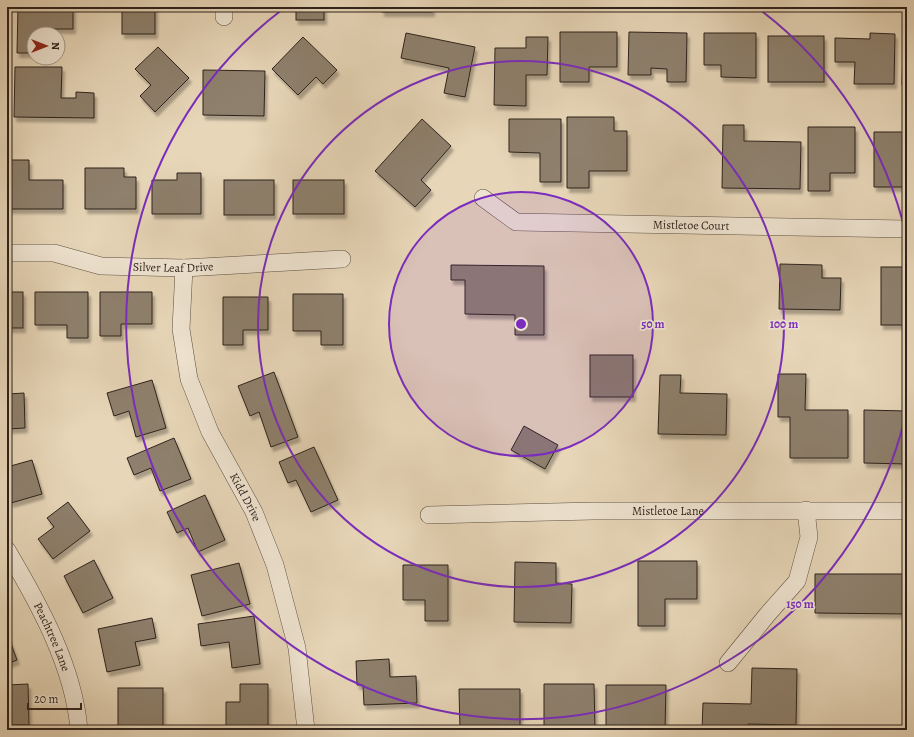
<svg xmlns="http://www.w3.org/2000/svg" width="914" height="737" font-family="Alegreya,serif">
<defs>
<filter id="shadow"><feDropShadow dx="2.5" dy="4.5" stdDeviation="1" flood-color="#0004"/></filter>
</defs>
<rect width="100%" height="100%" fill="#e7d6b8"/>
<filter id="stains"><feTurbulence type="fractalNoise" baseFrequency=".005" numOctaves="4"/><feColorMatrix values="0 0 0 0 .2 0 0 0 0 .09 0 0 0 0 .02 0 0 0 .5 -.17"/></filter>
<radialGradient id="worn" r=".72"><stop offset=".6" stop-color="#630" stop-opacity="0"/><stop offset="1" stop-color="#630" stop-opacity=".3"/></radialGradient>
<!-- building -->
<g fill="#8e806d" stroke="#2d221c" filter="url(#shadow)">
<polygon points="18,7 73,7 73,29 50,29 50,34 34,34 34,53 17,53"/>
<rect x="122" y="7" width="33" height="27"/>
<rect x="296" y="7" width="28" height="13"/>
<rect x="382" y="7" width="50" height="5"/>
<polygon points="560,32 617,32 617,67 589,67 589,82 560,82"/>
<polygon points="629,32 687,33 686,82 667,82 667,69 651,68 651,75 628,75"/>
<polygon points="406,33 475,47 465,97 444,93 449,68 401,58"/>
<polygon points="704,33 756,33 756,78 721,77 721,65 704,65"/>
<polygon points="870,33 895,34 894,84 854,84 855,62 835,62 835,38 870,39"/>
<rect x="768" y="36" width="56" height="46"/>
<polygon points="303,37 337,70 323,84 316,77 298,95 272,69"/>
<polygon points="526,37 548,37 547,75 526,75 526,106 494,105 495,48 526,48"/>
<polygon points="158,47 189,78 155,112 140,96 151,85 135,69"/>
<polygon points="903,48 907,48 907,85 902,85"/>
<polygon points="15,67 62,67 61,98 76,98 76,92 94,93 94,118 14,117"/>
<polygon points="203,70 265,71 264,116 203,115"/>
<polygon points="567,117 614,117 614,131 627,131 627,171 589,171 589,188 567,188"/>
<polygon points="422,119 451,146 421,180 431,190 415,207 375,171"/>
<polygon points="509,119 561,119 561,182 540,182 540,153 509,152"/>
<polygon points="723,125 744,125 744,141 801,142 800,189 722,188"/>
<polygon points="808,127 855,127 855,173 830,173 830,191 808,191"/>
<polygon points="874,132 907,132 906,187 874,187"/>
<polygon points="8,160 29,160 29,180 63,180 63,209 8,209"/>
<polygon points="85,168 124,168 124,177 136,177 136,209 85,209"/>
<polygon points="177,173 201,173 201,214 152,214 152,180 177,180"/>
<rect x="224" y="180" width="50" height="35"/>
<rect x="293" y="180" width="51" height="34"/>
<polygon points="780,264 822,265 822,278 841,278 840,310 779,309"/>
<polygon points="451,265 544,266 544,335 515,335 515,315 465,314 465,280 451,280"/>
<rect x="881" y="267" width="26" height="58"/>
<rect x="7" y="292" width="16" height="36"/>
<polygon points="35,292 88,292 88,338 67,338 67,325 35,325"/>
<polygon points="100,292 152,292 152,324 121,324 121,336 100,336"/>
<polygon points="293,294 343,294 343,345 321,345 321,331 293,331"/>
<polygon points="223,297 268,297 268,330 243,330 243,345 223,345"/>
<rect x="590" y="355" width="43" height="42"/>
<polygon points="274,372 298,437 271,447 259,412 250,416 238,386"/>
<polygon points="778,374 806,374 805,410 848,410 848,458 790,458 790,417 778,417"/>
<polygon points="660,375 681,375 680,393 727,394 726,435 658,434"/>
<polygon points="7,379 8,394 24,393 25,428 7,429"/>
<polygon points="152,380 166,428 136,437 129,411 114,416 107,393"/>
<polygon points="864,410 907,411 907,464 864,463"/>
<polygon points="524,426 558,445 545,469 511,450"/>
<polygon points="174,438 191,479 160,491 151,468 134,475 127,458"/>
<polygon points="314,447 338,500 311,512 296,480 288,483 279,462"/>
<polygon points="32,460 42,494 11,503 7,488 7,467"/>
<polygon points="205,495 225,540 198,552 188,528 177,533 167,512"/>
<polygon points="68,502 90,531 53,559 38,539 54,527 47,518"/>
<polygon points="94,560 113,598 83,613 64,576"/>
<polygon points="638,561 697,561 697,599 665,599 665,626 638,626"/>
<polygon points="515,562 556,563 556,583 572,584 571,623 514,622"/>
<polygon points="239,563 250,604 202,616 191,575"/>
<polygon points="403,565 448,565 448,621 425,621 425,600 403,600"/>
<polygon points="815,574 907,574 907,614 815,613"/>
<polygon points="254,616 260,664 232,668 229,642 201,646 198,624"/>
<polygon points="152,618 156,638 135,642 140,665 107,672 98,629"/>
<polygon points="7,633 17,660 7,664"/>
<polygon points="389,659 390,677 416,676 417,703 364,705 363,685 357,685 356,661"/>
<polygon points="752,668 797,669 796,725 748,724 748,730 702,730 703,703 751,704"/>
<polygon points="28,684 29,725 7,725 7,685"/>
<polygon points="240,684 268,684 268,730 226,730 226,702 240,702"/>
<polygon points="544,684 594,684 595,730 544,730"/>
<polygon points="606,685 666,685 665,730 606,730"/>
<rect x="118" y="688" width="45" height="42"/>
<polygon points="459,689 520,689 520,730 460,730"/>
</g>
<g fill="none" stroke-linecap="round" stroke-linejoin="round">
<!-- minor casing -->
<g stroke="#5c4f43" stroke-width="18">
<g id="minor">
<polyline points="224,17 224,7"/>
<path id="s1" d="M483,198l33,24 391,7"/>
<path id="s2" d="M7,253h47l47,13 83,2 158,-9"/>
<path id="s3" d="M184,268l-3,61 8,50 21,53 44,80 21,53 22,83 9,82"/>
<path id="s4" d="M429,515l164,-4h314"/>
<path id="s5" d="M7,550c32,54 67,117 72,180"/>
<polyline points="728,663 767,615 797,581 809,537 806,510"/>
</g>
</g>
<!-- minor -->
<use href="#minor" stroke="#efe4d1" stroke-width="17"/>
</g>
<!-- distance rings -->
<circle cx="521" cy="324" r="132" fill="#7b2cbf" fill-opacity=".12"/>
<g fill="none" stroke="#7b2cbf" stroke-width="2">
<circle cx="521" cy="324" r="132"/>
<circle cx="521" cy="324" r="263"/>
<path d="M907 409A395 395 0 1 1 283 9M759 9A395 395 0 0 1 907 239"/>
</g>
<g text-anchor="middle" stroke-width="3.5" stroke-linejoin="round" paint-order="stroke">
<!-- street labels -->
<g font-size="12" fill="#2d221c" stroke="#efe4d1">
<text dy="4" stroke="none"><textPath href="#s1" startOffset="216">Mistletoe Court</textPath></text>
<text dy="4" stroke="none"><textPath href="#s2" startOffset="168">Silver Leaf Drive</textPath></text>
<text dy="4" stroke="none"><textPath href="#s3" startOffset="243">Kidd Drive</textPath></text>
<text dy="4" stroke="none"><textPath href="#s4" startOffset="239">Mistletoe Lane</textPath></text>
<text dy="4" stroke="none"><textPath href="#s5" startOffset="98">Peachtree Lane</textPath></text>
</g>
</g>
<circle cx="521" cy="324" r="6" fill="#7b2cbf" stroke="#efe4d1" stroke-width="2"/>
<g font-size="12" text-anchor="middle" font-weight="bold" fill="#7b2cbf" stroke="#efe4d1" stroke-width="3.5" stroke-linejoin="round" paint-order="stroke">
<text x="653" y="328">50 m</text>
<text x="784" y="328">100 m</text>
<text x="800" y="608">150 m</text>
</g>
<!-- margin -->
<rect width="914" height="737" fill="none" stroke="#e7d6b8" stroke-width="24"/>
<rect x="8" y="8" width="898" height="721" fill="none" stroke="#2d221c" stroke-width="2"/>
<rect x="12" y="12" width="890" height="713" fill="none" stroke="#2d221c"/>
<!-- north arrow -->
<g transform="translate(46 46) rotate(90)"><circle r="19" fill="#efe4d1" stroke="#a19689"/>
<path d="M0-3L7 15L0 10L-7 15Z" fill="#8f2418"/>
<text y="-6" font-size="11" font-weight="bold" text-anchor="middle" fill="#2d221c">N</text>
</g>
<!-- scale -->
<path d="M28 703v6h53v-6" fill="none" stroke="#2d221c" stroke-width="2"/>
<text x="34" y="703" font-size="12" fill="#2d221c" stroke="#efe4d1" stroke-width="3" paint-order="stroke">20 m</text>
<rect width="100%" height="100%" filter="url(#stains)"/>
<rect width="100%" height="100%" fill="url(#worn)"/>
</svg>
